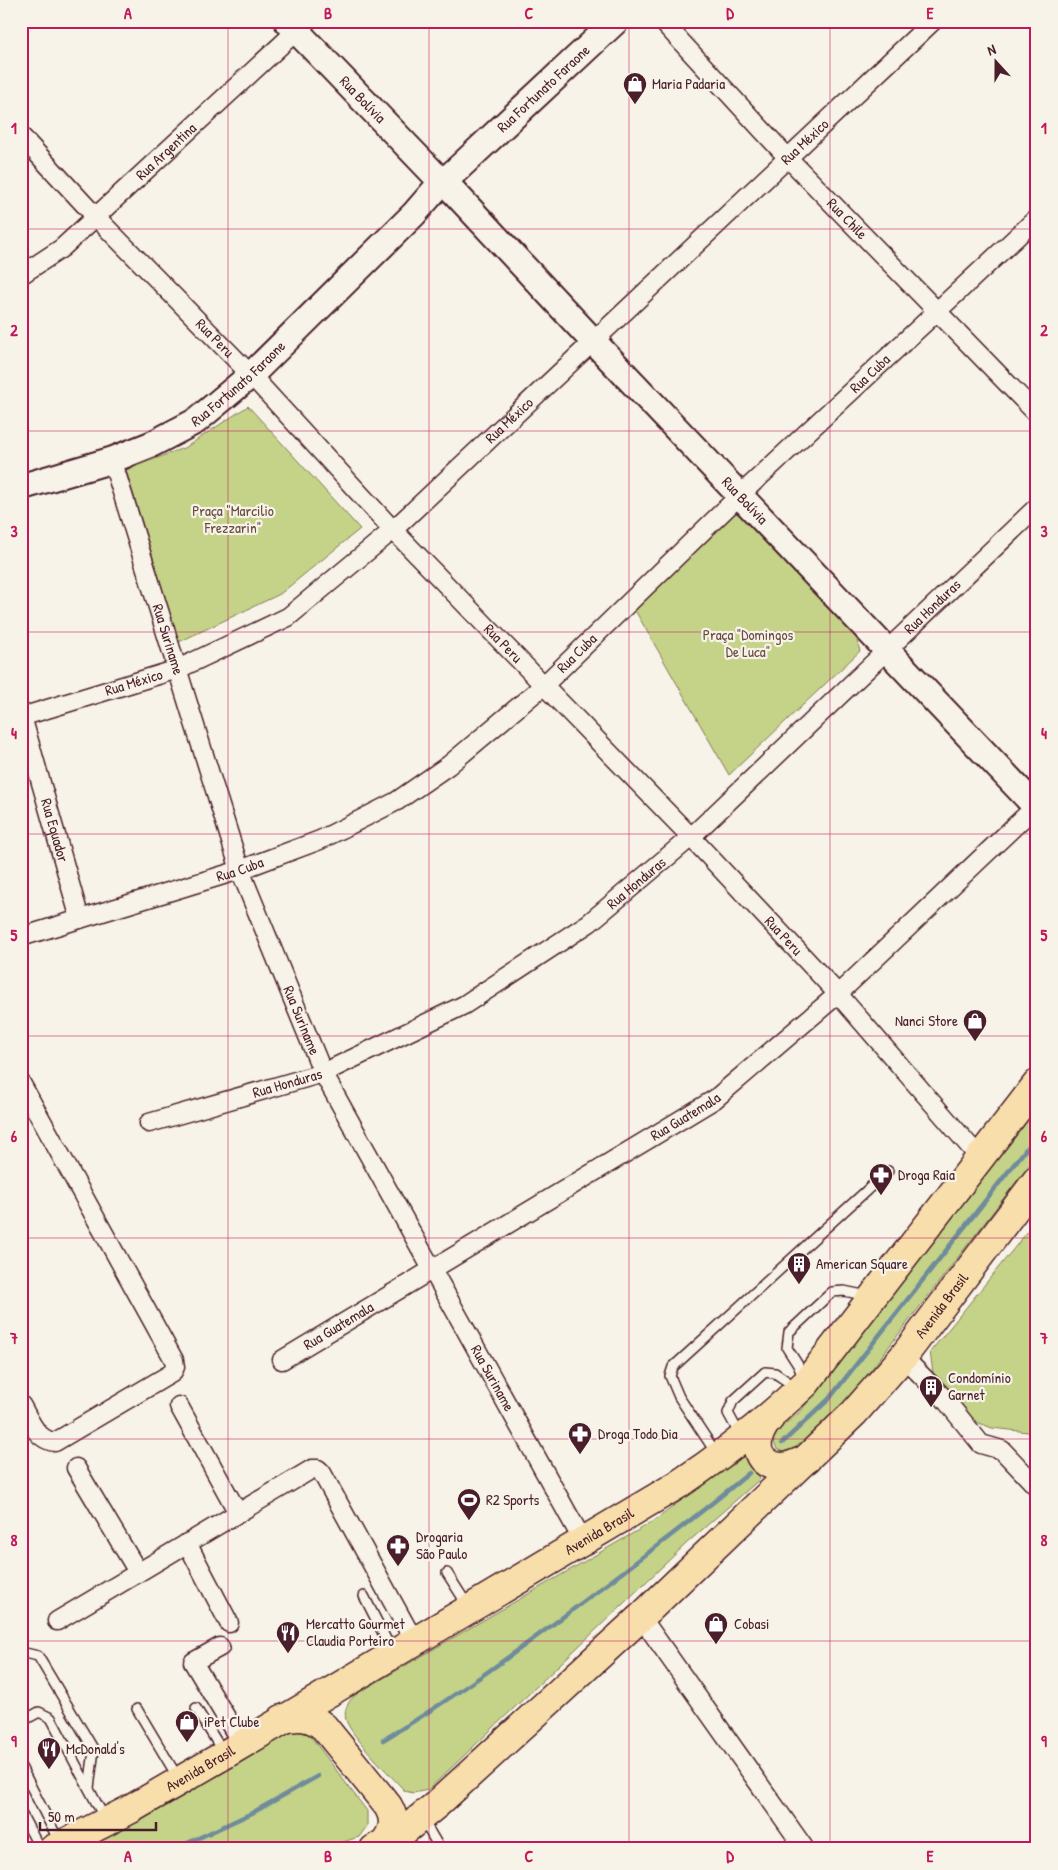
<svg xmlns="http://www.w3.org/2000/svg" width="1058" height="1870" font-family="'Patrick Hand',sans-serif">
<rect width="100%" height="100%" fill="#f7f3e8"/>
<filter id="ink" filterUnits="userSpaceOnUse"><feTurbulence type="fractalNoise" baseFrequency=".02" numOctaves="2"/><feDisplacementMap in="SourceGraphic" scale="10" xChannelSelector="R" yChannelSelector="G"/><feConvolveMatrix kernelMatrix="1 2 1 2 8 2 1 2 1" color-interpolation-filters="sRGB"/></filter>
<g filter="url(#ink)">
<!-- green -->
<g fill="#c4d387" stroke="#877959">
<polygon points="248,406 360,529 280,594 179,642 126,470 186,447"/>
<polygon points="733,513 738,514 856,637 860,651 729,775 632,605"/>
<polygon points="1037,1106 1037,1155 847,1401 793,1454 787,1454 777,1449 772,1439 773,1433 800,1412"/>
<polygon points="1037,1220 1037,1433 992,1428 969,1419 933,1373 930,1352"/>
<path d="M740,1456c10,4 17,12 20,23l-73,64 -259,247 -15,3 -8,-2c-13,-14 -55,-56 -59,-71 -3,-12 3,-20 12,-27l296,-172z"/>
<polygon points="292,1730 309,1734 367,1811 367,1826 359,1837 321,1849 85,1849 170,1804"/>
</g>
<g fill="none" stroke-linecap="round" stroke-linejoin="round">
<!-- stream -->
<g stroke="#6f8c9c" stroke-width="4.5">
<polyline points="782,1443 829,1399 1037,1135"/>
<path d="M383,1740c73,-43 140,-93 208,-144 53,-40 107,-80 158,-123"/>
<polyline points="175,1849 252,1813 318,1776"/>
</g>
<!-- service casing -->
<g stroke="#4a1f2b" stroke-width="12">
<g id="service">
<polyline points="804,1379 798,1365 787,1348 789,1332 832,1292 844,1291 868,1296"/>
<polyline points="741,1437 728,1413 733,1401 765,1372 775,1373 797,1388"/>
<polyline points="716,1453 679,1397 670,1376 673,1367 888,1171"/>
<polyline points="447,1573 468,1606"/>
<polyline points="364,1596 392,1651"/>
<polyline points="21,1652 38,1656 94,1750 89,1788"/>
<polyline points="196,1708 223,1752"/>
<polyline points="137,1709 178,1778"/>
<polyline points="21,1722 39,1712 51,1718 105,1819"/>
<polyline points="21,1767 60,1843"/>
<polyline points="21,1813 40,1849"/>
<polyline points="423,1820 440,1849"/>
</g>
</g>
<!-- minor casing -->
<g stroke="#4a1f2b" stroke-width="21">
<g id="minor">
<path id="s1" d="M662,21l126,137 249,256"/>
<path id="s2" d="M21,136l75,81 155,158 142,155 298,307 147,157 141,163"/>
<path id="s3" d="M21,275l41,-27 245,-227"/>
<path id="s4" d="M112,460l128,410 83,203 260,468"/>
<path id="s5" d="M21,713l59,206"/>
<path id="s6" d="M21,717l157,-48 110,-52 105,-87 540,-509"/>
<path id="s7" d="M21,937l219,-67 80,-30 77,-39 52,-36 94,-79 197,-191 297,-277"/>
<path d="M21,1083l153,277 1,7 -3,6 -117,69c-19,-2 -25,-22 -34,-37"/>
<path id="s8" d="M149,1123l174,-50 141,-68 125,-82 102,-86 346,-330"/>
<polyline points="903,1357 943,1397 981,1444 1002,1450 1037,1487"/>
<path id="s9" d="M282,1360l433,-261 123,-105 199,-189"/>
<polyline points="179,1406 238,1513"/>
<polyline points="76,1468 138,1572"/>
<polyline points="187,1543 229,1623"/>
<polyline points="641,1617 805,1849"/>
<polyline points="57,1621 312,1469 318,1469 322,1473 414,1641"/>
<polyline points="220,1647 193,1662 242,1744"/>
</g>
</g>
<!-- secondary casing -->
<g stroke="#4a1f2b" stroke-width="29">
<g id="secondary">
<path id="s10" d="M287,21l150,156"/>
<path id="s11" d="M450,176l166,-155"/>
<path id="s12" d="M454,192l139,149 444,467"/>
<path id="s13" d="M21,487l91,-27 40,-16 44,-23 55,-46 163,-161 20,-23"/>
</g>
</g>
<!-- primary casing -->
<g stroke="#4a1f2b" stroke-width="31">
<g id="primary">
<path d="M770,1418c-17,17 -19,47 11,49 10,0 18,-5 26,-8"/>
<path d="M282,1719c17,-3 28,-4 42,8l64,79c9,15 5,26 -5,39"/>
<path id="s14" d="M53,1849l78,-40 93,-54 455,-271c45,-30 87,-63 127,-101l231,-299"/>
<path id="s15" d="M374,1849l30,-18 32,-26 205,-188 213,-204 49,-56 134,-177"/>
</g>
</g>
<!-- service -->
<use href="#service" stroke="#f7f3e8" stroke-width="9"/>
<!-- minor -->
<use href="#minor" stroke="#f7f3e8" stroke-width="18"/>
<!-- secondary -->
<use href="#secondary" stroke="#f7f3e8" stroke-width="25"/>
<!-- primary -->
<use href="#primary" stroke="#f8deab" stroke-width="28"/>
</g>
</g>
<!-- grid -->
<path fill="none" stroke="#c2185b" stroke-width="1" stroke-opacity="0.55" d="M228,21v1828M429,21v1828M629,21v1828M830,21v1828M21,229h1016M21,431h1016M21,632h1016M21,834h1016M21,1036h1016M21,1238h1016M21,1439h1016M21,1641h1016"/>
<!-- icons -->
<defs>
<g id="shop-pin" transform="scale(1.25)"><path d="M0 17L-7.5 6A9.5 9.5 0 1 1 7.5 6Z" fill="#4a1f2b" stroke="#f7f3e8"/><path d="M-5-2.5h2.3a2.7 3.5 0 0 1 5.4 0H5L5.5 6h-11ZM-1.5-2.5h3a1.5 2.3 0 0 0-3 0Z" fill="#fff"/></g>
<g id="pharmacy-pin" transform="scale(1.25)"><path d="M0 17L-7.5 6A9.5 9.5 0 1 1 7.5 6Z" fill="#4a1f2b" stroke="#f7f3e8"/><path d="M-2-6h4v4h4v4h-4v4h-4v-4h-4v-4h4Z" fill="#fff"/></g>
<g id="building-pin" transform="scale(1.25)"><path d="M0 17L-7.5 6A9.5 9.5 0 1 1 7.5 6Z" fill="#4a1f2b" stroke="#f7f3e8"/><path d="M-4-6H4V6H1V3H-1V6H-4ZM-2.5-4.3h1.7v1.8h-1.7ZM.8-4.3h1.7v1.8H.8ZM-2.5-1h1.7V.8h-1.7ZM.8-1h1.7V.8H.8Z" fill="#fff"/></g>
<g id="stadium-pin" transform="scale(1.25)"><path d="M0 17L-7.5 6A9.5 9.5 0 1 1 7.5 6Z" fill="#4a1f2b" stroke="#f7f3e8"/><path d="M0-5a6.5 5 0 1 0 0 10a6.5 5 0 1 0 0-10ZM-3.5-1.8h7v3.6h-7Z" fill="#fff"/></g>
<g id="restaurant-pin" transform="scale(1.25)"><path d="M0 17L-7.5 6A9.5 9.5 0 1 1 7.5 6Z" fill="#4a1f2b" stroke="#f7f3e8"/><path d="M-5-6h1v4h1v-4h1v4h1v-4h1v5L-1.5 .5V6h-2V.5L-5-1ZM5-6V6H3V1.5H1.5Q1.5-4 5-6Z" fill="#fff"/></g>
</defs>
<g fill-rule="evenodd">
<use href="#shop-pin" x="635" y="84"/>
<use href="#shop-pin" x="975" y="1021"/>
<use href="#pharmacy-pin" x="881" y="1175"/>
<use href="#building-pin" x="799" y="1264"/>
<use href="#building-pin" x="931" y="1387"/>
<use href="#pharmacy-pin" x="580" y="1434"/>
<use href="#stadium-pin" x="469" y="1500"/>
<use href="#pharmacy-pin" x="398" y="1546"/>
<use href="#shop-pin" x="716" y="1624"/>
<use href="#restaurant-pin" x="288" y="1633"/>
<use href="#shop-pin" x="187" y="1722"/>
<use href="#restaurant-pin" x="49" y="1749"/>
</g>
<g text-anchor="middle" stroke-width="4.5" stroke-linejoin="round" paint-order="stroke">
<!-- poi labels -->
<g font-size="15" fill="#4a1f2b" stroke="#f7f3e8" text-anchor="start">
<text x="652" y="89">Maria Padaria</text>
<text x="958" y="1026" text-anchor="end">Nanci Store</text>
<text x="898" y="1180">Droga Raia</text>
<text x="816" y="1269">American Square</text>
<text x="948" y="1383">Condomínio<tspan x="948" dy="17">Garnet</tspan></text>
<text x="598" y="1439">Droga Todo Dia</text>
<text x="486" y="1505">R2 Sports</text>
<text x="416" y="1542">Drogaria<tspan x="416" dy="17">São Paulo</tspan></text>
<text x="306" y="1629">Mercatto Gourmet<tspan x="306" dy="17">Claudia Porteiro</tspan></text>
<text x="734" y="1629">Cobasi</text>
<text x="204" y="1727">iPet Clube</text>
<text x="66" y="1754">McDonald's</text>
</g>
<!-- street labels -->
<g font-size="15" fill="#4a1f2b" stroke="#f7f3e8">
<text dy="5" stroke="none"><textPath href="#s11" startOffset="128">Rua Fortunato Faraone</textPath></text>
<text dy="5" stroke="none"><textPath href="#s10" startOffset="109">Rua Bolívia</textPath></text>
<text dy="5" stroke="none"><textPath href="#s6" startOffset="988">Rua México</textPath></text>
<text dy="5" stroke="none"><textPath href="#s3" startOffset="191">Rua Argentina</textPath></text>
<text dy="5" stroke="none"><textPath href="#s1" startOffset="271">Rua Chile</textPath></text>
<text dy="5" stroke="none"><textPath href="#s2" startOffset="280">Rua Peru</textPath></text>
<text dy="5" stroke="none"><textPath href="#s7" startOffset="1039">Rua Cuba</textPath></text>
<text dy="5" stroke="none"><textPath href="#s13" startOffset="244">Rua Fortunato Faraone</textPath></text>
<text dy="5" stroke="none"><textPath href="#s6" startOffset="582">Rua México</textPath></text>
<text dy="5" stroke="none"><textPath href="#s12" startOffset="424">Rua Bolívia</textPath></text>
<text dy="5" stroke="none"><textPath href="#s8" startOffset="954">Rua Honduras</textPath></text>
<text dy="5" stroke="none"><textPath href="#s4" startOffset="188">Rua Suriname</textPath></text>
<text dy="5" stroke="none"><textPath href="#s2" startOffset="700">Rua Peru</textPath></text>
<text dy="5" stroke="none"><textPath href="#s7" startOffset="634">Rua Cuba</textPath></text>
<text dy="5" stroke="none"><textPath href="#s6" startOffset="118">Rua México</textPath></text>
<text dy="5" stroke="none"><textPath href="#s5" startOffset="122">Rua Equador</textPath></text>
<text dy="5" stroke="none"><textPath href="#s7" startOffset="229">Rua Cuba</textPath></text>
<text dy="5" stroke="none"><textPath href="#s8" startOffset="549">Rua Honduras</textPath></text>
<text dy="5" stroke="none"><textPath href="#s2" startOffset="1105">Rua Peru</textPath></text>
<text dy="5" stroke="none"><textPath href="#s4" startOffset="592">Rua Suriname</textPath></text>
<text dy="5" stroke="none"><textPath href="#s8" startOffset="144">Rua Honduras</textPath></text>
<text dy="5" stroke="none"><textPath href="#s9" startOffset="471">Rua Guatemala</textPath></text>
<text dy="5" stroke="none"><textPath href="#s15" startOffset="788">Avenida Brasil</textPath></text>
<text dy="5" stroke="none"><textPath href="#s9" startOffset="66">Rua Guatemala</textPath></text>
<text dy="5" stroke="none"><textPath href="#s4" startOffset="998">Rua Suriname</textPath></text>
<text dy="5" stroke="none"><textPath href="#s14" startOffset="632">Avenida Brasil</textPath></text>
<text dy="5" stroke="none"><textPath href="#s14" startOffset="168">Avenida Brasil</textPath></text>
</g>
<!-- park labels -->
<g font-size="15" fill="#684c42" stroke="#f7f3e8">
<text x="233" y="516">Praça "Marcilio<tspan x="233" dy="17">Frezzarin"</tspan></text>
<text x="748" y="640">Praça "Domingos<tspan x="748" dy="17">De Luca"</tspan></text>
</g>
</g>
<!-- margin -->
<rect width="1058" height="1870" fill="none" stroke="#f7f3e8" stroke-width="55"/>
<!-- north arrow -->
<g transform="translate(996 62) rotate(339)" stroke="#f7f3e8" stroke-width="4" paint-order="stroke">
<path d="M0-4L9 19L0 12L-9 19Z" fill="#4a1f2b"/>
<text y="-8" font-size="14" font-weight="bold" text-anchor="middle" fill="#4a1f2b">N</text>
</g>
<!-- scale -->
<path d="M40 1822v8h116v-8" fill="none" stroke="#4a1f2b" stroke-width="2.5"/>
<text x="48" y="1822" font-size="15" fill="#4a1f2b" stroke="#f7f3e8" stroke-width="4" paint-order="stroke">50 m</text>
<rect x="28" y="28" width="1002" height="1814" fill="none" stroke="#c2185b" stroke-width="2"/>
<g font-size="16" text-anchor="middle" font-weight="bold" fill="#c2185b">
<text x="128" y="19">A</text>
<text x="328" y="19">B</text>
<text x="529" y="19">C</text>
<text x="730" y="19">D</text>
<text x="930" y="19">E</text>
<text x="14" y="134">1</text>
<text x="1044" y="134">1</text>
<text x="14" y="336">2</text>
<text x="1044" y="336">2</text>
<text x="14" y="537">3</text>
<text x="1044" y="537">3</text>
<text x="14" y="739">4</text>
<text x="1044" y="739">4</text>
<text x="14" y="941">5</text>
<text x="1044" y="941">5</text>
<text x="14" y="1142">6</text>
<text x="1044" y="1142">6</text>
<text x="14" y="1344">7</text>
<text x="1044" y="1344">7</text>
<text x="14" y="1546">8</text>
<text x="1044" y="1546">8</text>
<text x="14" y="1747">9</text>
<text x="1044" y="1747">9</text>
<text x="128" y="1862">A</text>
<text x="328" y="1862">B</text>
<text x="529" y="1862">C</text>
<text x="730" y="1862">D</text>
<text x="930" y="1862">E</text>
</g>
</svg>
